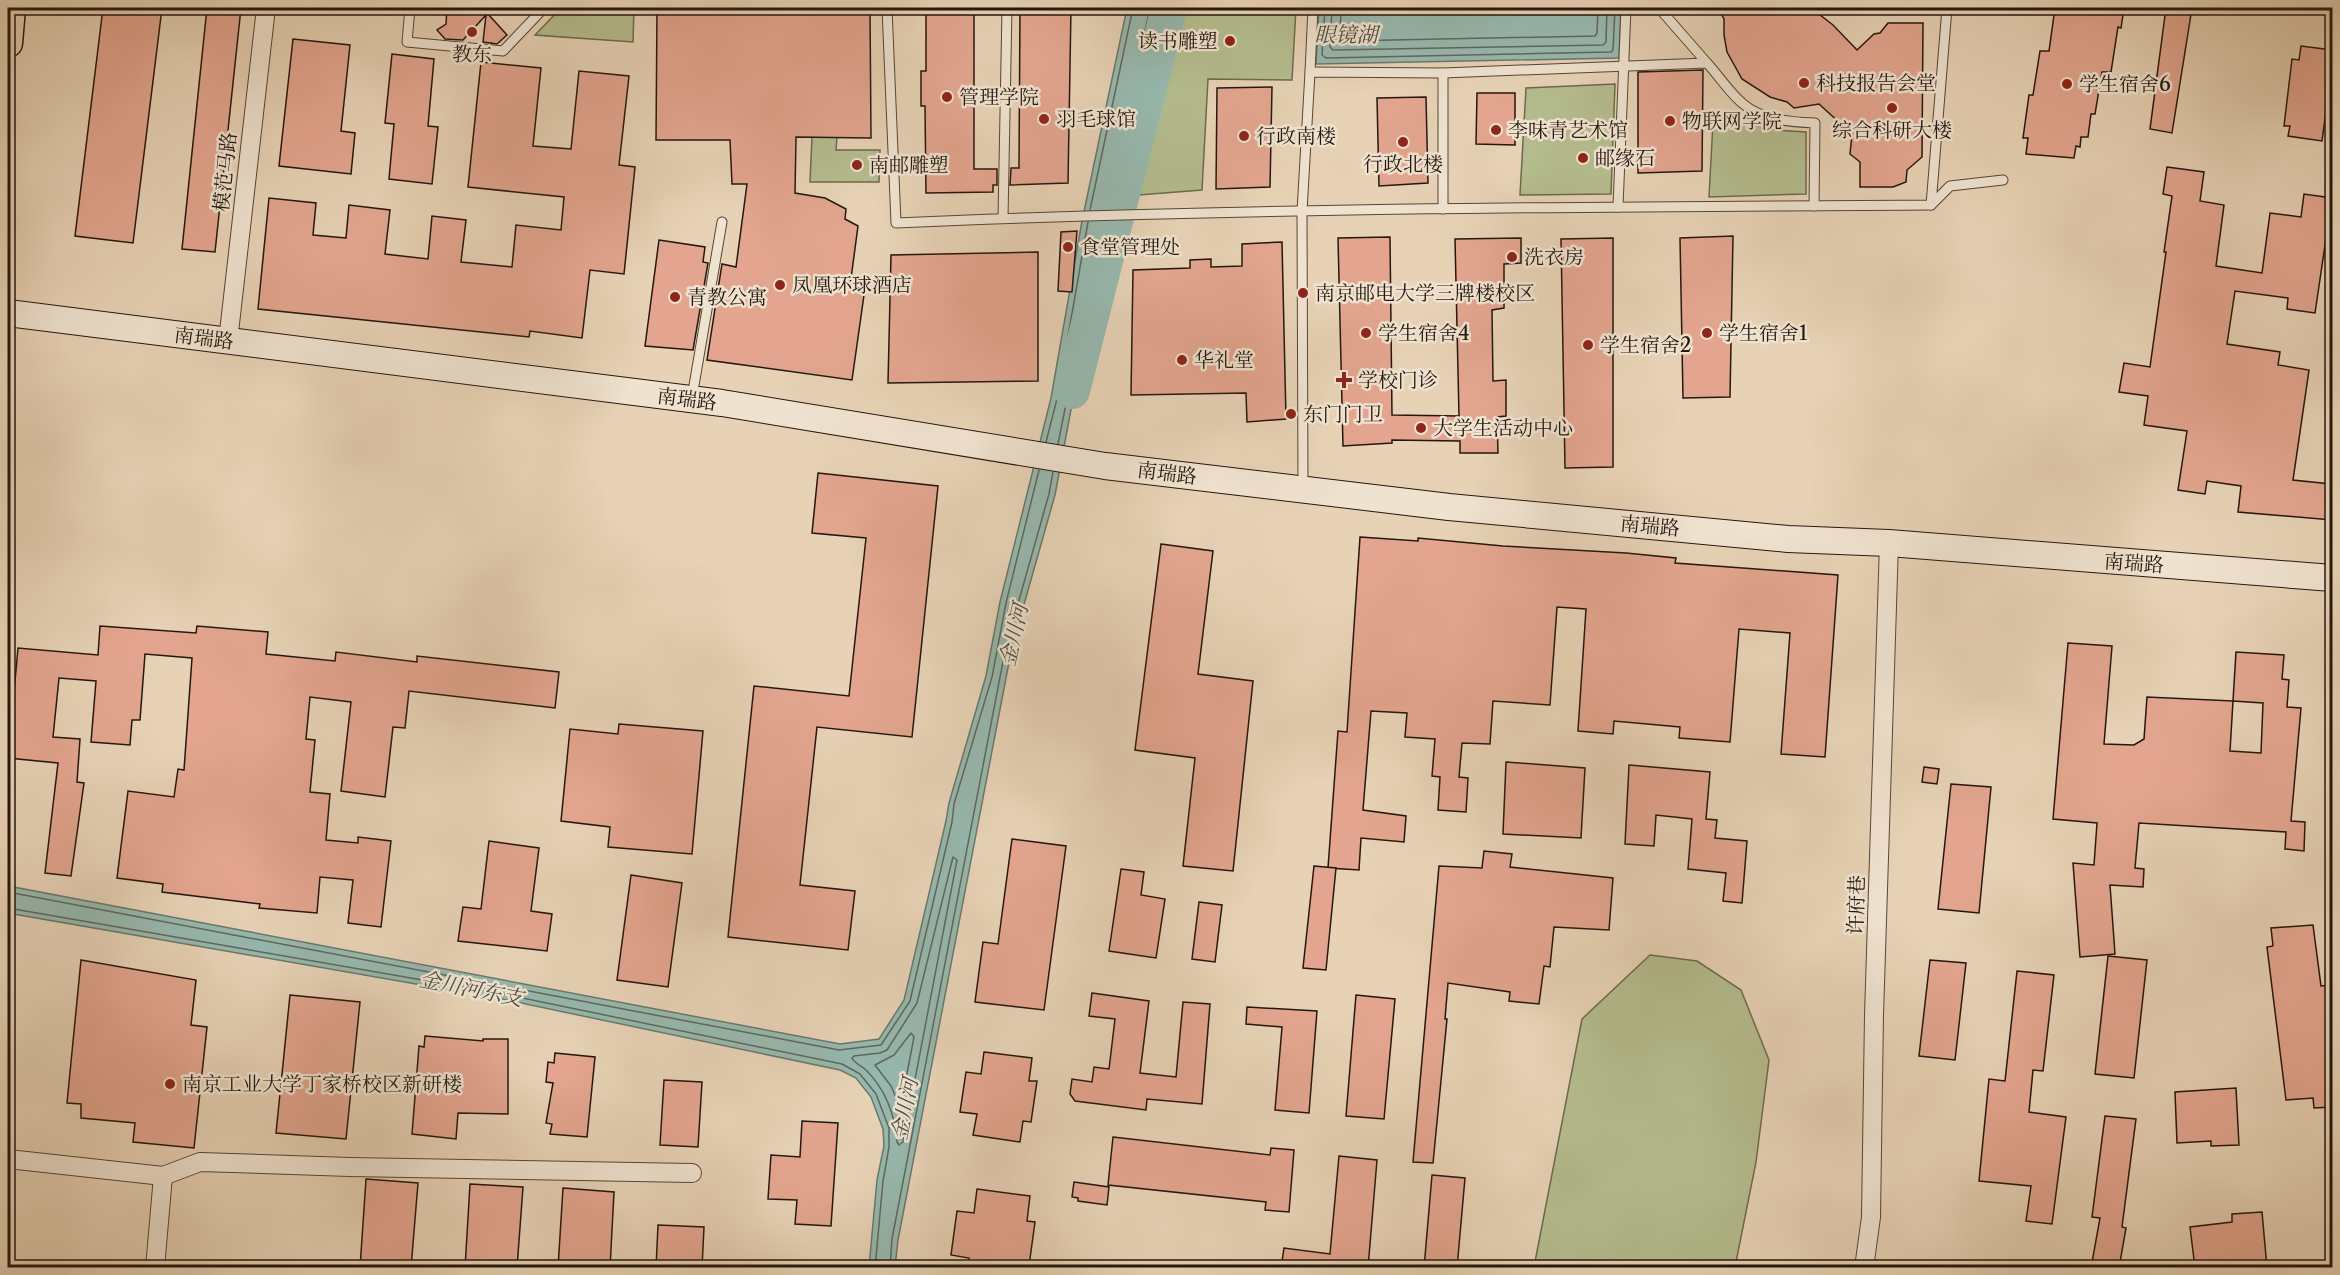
<svg xmlns="http://www.w3.org/2000/svg" width="2340" height="1275" font-family="'Libre Caslon Text','Noto Serif SC',serif">
<rect width="100%" height="100%" fill="#e7d2b5"/>
<filter id="stains"><feTurbulence type="fractalNoise" baseFrequency=".00333" numOctaves="4"/><feColorMatrix values="0 0 0 0 .2 0 0 0 0 .09 0 0 0 0 .02 0 0 0 .5 -.17"/></filter>
<radialGradient id="worn" r=".72"><stop offset=".6" stop-color="#630" stop-opacity="0"/><stop offset="1" stop-color="#630" stop-opacity=".3"/></radialGradient>
<!-- green -->
<g fill="#b4bc8e" stroke="#6c6a4e" stroke-width="1.5">
<polygon points="561,8 634,8 633,42 535,35"/>
<polygon points="1168,8 1296,8 1292,80 1208,79 1202,190 1126,196"/>
<polygon points="1615,84 1611,194 1520,195 1526,88"/>
<polygon points="1755,121 1776,130 1806,132 1806,194 1709,197 1713,122"/>
<polygon points="812,137 837,137 836,150 880,150 879,182 810,182"/>
<polygon points="1650,955 1697,961 1741,990 1769,1060 1756,1162 1735,1267 1534,1267 1582,1019"/>
</g>
<!-- water -->
<g fill="#97b8ae" stroke="#69786e" stroke-width="1.5">
<polygon points="1127,8 1156,8 1093,292 1055,495 1012,647 898,1240 895,1267 869,1267 877,1180 884,1146 883,1129 871,1097 856,1078 840,1070 502,999 8,913 8,886 840,1044 879,1039 904,1000 946,821 949,803 986,676 1000,602 1051,398 1082,221"/>
<polygon points="1319,8 1621,8 1619,58 1316,64"/>
</g>
<g fill="none" stroke-linecap="round" stroke-linejoin="round">
<!-- shore -->
<g stroke="#5e685e" stroke-width="1.5">
<polyline points="1325,8 1322,55 1326,58 1611,52 1613,50 1615,8"/>
<polyline points="1332,8 1330,47 1333,50 1603,45 1606,42 1607,8"/>
<polyline points="1341,8 1340,38 1343,41 1595,36 1597,33 1598,8"/>
<polyline points="1090,210 1133,8"/>
<polyline points="1105,210 1150,8"/>
<polyline points="1046,442 1057,399 1088,222"/>
<polyline points="1058,444 1102,222"/>
<path d="M953,857l4,3 -54,282 -4,3 -2,-3c-2,-27 -12,-53 -31,-72 -5,-5 -11,-6 -14,-12l2,-2 26,-3 7,-3 30,-47z"/>
<polyline points="8,892 839,1050 881,1045 910,1001 952,822 954,804 992,677 1006,603 1039,470"/>
<polyline points="8,908 503,994 842,1064 860,1074 876,1094 889,1128 889,1147 883,1181 875,1268"/>
<polygon points="911,1033 914,1037 902,1099 898,1102 891,1086 875,1065 894,1055"/>
<polyline points="890,1268 892,1239 1006,646 1049,494 1053,472"/>
</g>
<!-- river -->
<polyline stroke="#97b8ae" stroke-width="36" points="1072,391 1169,8"/>
</g>
<!-- building -->
<g fill="#e3a58f" stroke="#24170d" stroke-width="1.5" fill-rule="evenodd">
<polygon points="103,8 162,8 133,243 75,236"/>
<polygon points="207,8 241,8 215,252 182,249"/>
<polygon points="447,8 493,8 488,14 507,35 497,44 483,42 486,15 463,40 445,39 437,30 446,24"/>
<polygon points="657,8 870,8 871,138 796,137 795,193 825,198 846,209 845,219 858,226 850,286 865,288 852,380 707,360 722,264 736,267 747,184 732,184 730,140 656,140"/>
<polygon points="926,8 974,8 974,169 997,169 997,185 993,185 993,192 926,193 925,106 921,106 921,71 926,71"/>
<polygon points="1020,8 1071,8 1068,183 1010,185 1011,168 1019,168"/>
<polygon points="1718,8 1811,8 1833,25 1857,50 1874,34 1880,33 1888,23 1923,23 1922,157 1907,170 1906,182 1893,187 1860,187 1860,162 1850,154 1852,134 1819,104 1794,108 1787,102 1770,97 1742,79 1727,52 1724,35 1724,19"/>
<polygon points="2055,8 2124,8 2121,28 2118,27 2111,72 2102,72 2095,114 2091,114 2088,137 2081,137 2080,147 2076,146 2074,158 2026,154 2028,138 2023,138 2029,95 2033,95 2040,51 2049,51"/>
<polygon points="2166,8 2192,8 2172,133 2150,129"/>
<polygon points="293,39 350,45 341,131 355,133 351,174 279,166"/>
<polygon points="2301,46 2332,50 2332,66 2322,141 2288,136 2290,126 2284,126 2292,59 2299,60"/>
<polygon points="392,54 434,59 428,126 438,127 432,184 389,179 394,124 385,123"/>
<polygon points="481,62 541,68 533,146 571,149 579,71 629,76 619,165 635,167 624,274 590,270 582,338 530,331 529,337 258,309 269,198 316,203 313,235 346,238 349,205 390,210 385,254 428,259 432,216 466,220 461,262 512,267 516,225 561,230 564,197 468,187"/>
<polygon points="1703,70 1702,171 1638,173 1638,72"/>
<polygon points="1272,87 1270,187 1216,189 1217,88"/>
<polygon points="1477,93 1515,93 1515,145 1476,144"/>
<polygon points="1426,97 1428,183 1379,186 1377,98"/>
<polygon points="2167,167 2204,172 2200,201 2224,205 2216,266 2262,273 2270,213 2301,217 2304,194 2332,198 2315,313 2287,309 2288,298 2235,291 2227,344 2280,352 2278,365 2309,370 2293,480 2331,484 2330,496 2332,497 2332,520 2238,512 2241,486 2207,481 2205,494 2178,490 2187,431 2144,425 2148,396 2119,392 2124,363 2150,367 2166,252 2164,252 2172,196 2163,194"/>
<polygon points="1077,231 1072,292 1058,291 1061,232"/>
<polygon points="1733,236 1730,397 1683,398 1680,238"/>
<polygon points="1390,237 1392,415 1459,416 1455,239 1521,238 1521,263 1504,264 1504,308 1492,310 1493,381 1506,380 1506,416 1497,417 1498,453 1460,453 1460,441 1392,440 1392,443 1343,446 1338,238"/>
<polygon points="1613,238 1613,467 1565,468 1561,239"/>
<polygon points="659,240 705,247 703,262 708,263 693,350 645,346"/>
<polygon points="1282,242 1286,419 1247,422 1246,393 1131,395 1133,270 1190,268 1190,260 1211,259 1211,267 1242,266 1242,244"/>
<polygon points="1038,252 1038,381 888,383 891,255"/>
<polygon points="818,473 938,486 912,737 817,727 800,885 855,891 848,950 728,937 754,686 849,696 866,538 812,533"/>
<polygon points="1360,537 1418,541 1418,538 1503,546 1626,553 1676,558 1675,563 1838,575 1825,757 1781,754 1790,633 1739,629 1730,742 1679,738 1680,727 1614,721 1613,734 1578,731 1586,609 1557,607 1550,705 1493,701 1490,744 1462,743 1459,777 1468,778 1466,812 1438,810 1440,777 1432,776 1435,739 1405,737 1407,713 1371,711 1363,810 1406,816 1404,842 1361,838 1359,870 1328,868 1338,731 1347,732"/>
<polygon points="1161,544 1213,551 1198,674 1253,681 1233,871 1183,866 1195,758 1135,750"/>
<polygon points="100,626 196,633 197,626 268,632 266,654 335,661 336,652 417,662 417,656 559,672 555,708 409,691 405,728 393,727 385,797 341,791 351,702 310,697 306,739 315,740 310,792 330,794 326,840 358,843 358,837 391,841 381,927 348,923 353,880 320,877 317,913 259,908 260,904 162,892 163,884 117,878 128,791 174,797 178,769 184,770 192,658 145,654 140,720 132,720 130,745 91,742 96,681 59,678 53,737 80,739 77,782 84,783 71,876 45,873 58,763 8,758 18,648 98,655"/>
<path d="M2068,643l44,3 -8,98 30,1 10,-6 3,-42 86,4 3,-49 48,3 -2,24 7,1 -2,27 14,1 -10,113 14,1 -1,29 -19,-2 1,-17 -147,-9 -4,45 9,1 -1,18 -33,-2 5,69 -35,3 -7,-94 21,2 3,-42 -44,-4zM2233,701l30,2 -2,50 -31,-2z"/>
<polygon points="619,724 703,731 692,854 608,847 610,827 561,821 570,729 618,734"/>
<polygon points="1506,762 1585,768 1581,838 1503,834"/>
<polygon points="1629,765 1710,772 1706,819 1717,820 1715,838 1747,841 1742,903 1723,901 1726,873 1688,869 1692,819 1656,815 1654,846 1625,844"/>
<polygon points="1924,767 1939,769 1937,784 1922,782"/>
<polygon points="1951,784 1991,787 1979,913 1938,909"/>
<polygon points="1012,839 1066,846 1044,1010 975,1002 983,942 998,944"/>
<polygon points="489,841 539,848 531,911 552,914 547,951 458,941 463,907 481,909"/>
<polygon points="1484,851 1512,854 1510,867 1613,878 1609,930 1554,927 1550,967 1544,966 1539,1004 1509,1001 1510,992 1448,983 1445,1019 1447,1019 1433,1163 1413,1162 1439,866 1482,868"/>
<polygon points="1314,866 1336,868 1326,970 1303,968"/>
<polygon points="1121,869 1144,872 1141,895 1165,899 1156,958 1109,951"/>
<polygon points="631,875 682,883 668,987 617,980"/>
<polygon points="1199,902 1222,905 1215,962 1192,959"/>
<polygon points="2313,925 2321,986 2332,985 2332,1019 2326,1019 2332,1071 2332,1107 2314,1108 2313,1098 2286,1100 2267,947 2273,946 2271,928"/>
<polygon points="2108,956 2147,960 2134,1078 2095,1074"/>
<polygon points="81,960 196,980 191,1025 207,1027 194,1148 133,1142 135,1123 81,1118 81,1104 67,1103"/>
<polygon points="1930,960 1966,963 1955,1060 1919,1056"/>
<polygon points="2017,971 2054,975 2043,1071 2033,1070 2029,1112 2066,1117 2052,1224 2026,1221 2031,1186 1979,1181 1989,1079 2005,1081"/>
<polygon points="1092,993 1149,1001 1140,1073 1176,1077 1183,1002 1210,1004 1202,1104 1147,1099 1146,1110 1075,1101 1070,1094 1072,1079 1092,1082 1094,1067 1109,1069 1115,1019 1089,1016"/>
<polygon points="290,995 360,1002 346,1139 276,1133"/>
<polygon points="1356,995 1395,999 1384,1119 1346,1116"/>
<polygon points="1247,1007 1317,1011 1309,1113 1275,1110 1282,1027 1246,1024"/>
<polygon points="425,1036 483,1041 483,1039 508,1039 508,1114 458,1113 456,1139 412,1134 419,1046 424,1047"/>
<polygon points="984,1052 1032,1058 1029,1081 1037,1081 1031,1122 1023,1121 1020,1142 973,1135 977,1114 960,1112 966,1072 981,1074"/>
<polygon points="555,1053 595,1057 587,1137 550,1134 552,1124 546,1123 553,1083 546,1082 548,1062 554,1063"/>
<polygon points="664,1080 702,1082 698,1147 660,1145"/>
<polygon points="2236,1088 2239,1145 2211,1146 2211,1141 2177,1143 2175,1092"/>
<polygon points="2105,1116 2136,1119 2122,1227 2126,1228 2119,1268 2091,1268 2100,1218 2092,1217"/>
<polygon points="802,1121 838,1123 831,1226 795,1224 797,1200 768,1199 771,1155 800,1157"/>
<polygon points="1113,1137 1270,1155 1271,1148 1294,1150 1289,1212 1265,1210 1266,1202 1108,1185"/>
<polygon points="1339,1156 1377,1160 1368,1268 1281,1268 1284,1248 1330,1254"/>
<polygon points="1432,1175 1465,1178 1457,1268 1424,1268"/>
<polygon points="366,1179 418,1183 411,1268 360,1268"/>
<polygon points="1074,1182 1109,1187 1107,1205 1078,1201 1078,1198 1072,1197"/>
<polygon points="470,1184 523,1187 517,1268 465,1268"/>
<polygon points="563,1188 614,1192 610,1268 558,1268"/>
<polygon points="977,1189 1030,1196 1027,1221 1035,1222 1029,1266 1021,1265 1020,1268 968,1268 969,1258 951,1255 957,1211 974,1213"/>
<polygon points="2262,1212 2267,1268 2195,1268 2190,1227 2232,1222 2232,1214"/>
<polygon points="658,1225 704,1227 702,1268 656,1268"/>
</g>
<g fill="none" stroke-linecap="round" stroke-linejoin="round">
<!-- lane casing -->
<g stroke="#554637" stroke-width="11">
<g id="lane">
<polyline points="410,8 407,42 503,51 544,8"/>
<path d="M887,8l9,215c345,-15 690,-16 1035,-18l19,-19 53,-6"/>
<polyline points="1659,8 1707,63"/>
<polyline points="1310,72 1313,8"/>
<polyline points="1931,205 1947,8"/>
<polyline points="1618,207 1626,8"/>
<polyline points="1443,209 1443,73"/>
<polyline points="1003,218 1007,8"/>
<polyline points="692,397 722,222"/>
<path d="M1303,489l-1,-278 8,-139 133,1 264,-10c12,13 22,29 35,40 19,17 49,19 73,20l-1,83"/>
</g>
</g>
<!-- street casing -->
<g stroke="#554637" stroke-width="20">
<g id="street">
<polyline points="228,341 266,8"/>
<polyline points="8,1159 163,1176 200,1162 350,1167 692,1173"/>
<polyline points="155,1268 163,1176"/>
<polyline points="1864,1268 1871,1217 1874,1015 1889,543"/>
</g>
</g>
<!-- secondary casing -->
<g stroke="#24170d" stroke-width="28">
<polyline id="secondary" points="8,313 722,403 1105,466 1449,507 1788,539 1889,543 2332,578"/>
</g>
<!-- primary casing -->
<g stroke="#24170d" stroke-width="31">
<polyline id="primary" points="8,43 11,8"/>
</g>
<!-- lane -->
<use href="#lane" stroke="#efe2cf" stroke-width="9"/>
<!-- street -->
<use href="#street" stroke="#efe2cf" stroke-width="18"/>
<!-- secondary -->
<use href="#secondary" stroke="#efe2cf" stroke-width="26"/>
<!-- primary -->
<use href="#primary" stroke="#e7d2b5" stroke-width="28"/>
</g>
<!-- markers -->
<g fill="#8f2418" stroke="#efe2cf" stroke-width="2">
<circle cx="472" cy="32" r="6"/>
<circle cx="1230" cy="41" r="6"/>
<circle cx="1804" cy="83" r="6"/>
<circle cx="2067" cy="84" r="6"/>
<circle cx="947" cy="97" r="6"/>
<circle cx="1892" cy="108" r="6"/>
<circle cx="1044" cy="119" r="6"/>
<circle cx="1670" cy="121" r="6"/>
<circle cx="1496" cy="130" r="6"/>
<circle cx="1244" cy="136" r="6"/>
<circle cx="1403" cy="142" r="6"/>
<circle cx="1583" cy="158" r="6"/>
<circle cx="857" cy="165" r="6"/>
<circle cx="1068" cy="247" r="6"/>
<circle cx="1512" cy="257" r="6"/>
<circle cx="780" cy="285" r="6"/>
<circle cx="1303" cy="293" r="6"/>
<circle cx="675" cy="297" r="6"/>
<circle cx="1366" cy="333" r="6"/>
<circle cx="1707" cy="333" r="6"/>
<circle cx="1588" cy="345" r="6"/>
<circle cx="1182" cy="360" r="6"/>
<path d="M1341 371h6v6h6v6h-6v6h-6v-6h-6v-6h6z"/>
<circle cx="1291" cy="414" r="6"/>
<circle cx="1421" cy="428" r="6"/>
<circle cx="170" cy="1084" r="6"/>
</g>
<g text-anchor="middle" stroke-width="5" stroke-linejoin="round" paint-order="stroke">
<!-- poi labels -->
<g font-size="20" fill="#24170d" stroke="#efe2cf" text-anchor="start">
<text x="1218" y="48" text-anchor="end">读书雕塑</text>
<text x="472" y="61" text-anchor="middle">教东</text>
<text x="1816" y="90">科技报告会堂</text>
<text x="2079" y="91">学生宿舍6</text>
<text x="959" y="104">管理学院</text>
<text x="1056" y="126">羽毛球馆</text>
<text x="1682" y="128">物联网学院</text>
<text x="1508" y="137">李味青艺术馆</text>
<text x="1892" y="137" text-anchor="middle">综合科研大楼</text>
<text x="1256" y="143">行政南楼</text>
<text x="1595" y="165">邮缘石</text>
<text x="1403" y="171" text-anchor="middle">行政北楼</text>
<text x="869" y="172">南邮雕塑</text>
<text x="1080" y="254">食堂管理处</text>
<text x="1524" y="264">洗衣房</text>
<text x="792" y="292">凤凰环球酒店</text>
<text x="1315" y="300">南京邮电大学三牌楼校区</text>
<text x="687" y="304">青教公寓</text>
<text x="1378" y="340">学生宿舍4</text>
<text x="1719" y="340">学生宿舍1</text>
<text x="1600" y="352">学生宿舍2</text>
<text x="1194" y="367">华礼堂</text>
<text x="1358" y="387">学校门诊</text>
<text x="1303" y="421">东门门卫</text>
<text x="1433" y="435">大学生活动中心</text>
<text x="182" y="1091">南京工业大学丁家桥校区新研楼</text>
</g>
<!-- street labels -->
<g font-size="20" fill="#24170d" stroke="#efe2cf">
<text transform="translate(225 172) rotate(-84)" y="7">模范马路</text>
<text transform="translate(204 338) rotate(7)" y="7">南瑞路</text>
<text transform="translate(687 399) rotate(7)" y="7">南瑞路</text>
<text transform="translate(1167 473) rotate(7)" y="7">南瑞路</text>
<text transform="translate(1650 526) rotate(5)" y="7">南瑞路</text>
<text transform="translate(2134 563) rotate(4)" y="7">南瑞路</text>
<text transform="translate(1856 905) rotate(-88)" y="7">许府巷</text>
</g>
<!-- water labels -->
<g font-size="21" font-style="italic" fill="#4c4f45" stroke="#efe2cf">
<text x="1346" y="42">眼镜湖</text>
<text transform="translate(1014 635) rotate(-77)" y="7">金川河</text>
<text transform="translate(471 989) rotate(11)" y="7">金川河东支</text>
<text transform="translate(905 1109) rotate(-79)" y="7">金川河</text>
</g>
</g>
<!-- margin -->
<rect width="2340" height="1275" fill="none" stroke="#e7d2b5" stroke-width="30"/>
<rect x="9" y="9" width="2322" height="1257" fill="none" stroke="#24170d" stroke-width="3"/>
<rect x="15" y="15" width="2310" height="1245" fill="none" stroke="#24170d" stroke-width="1.5"/>
<rect width="100%" height="100%" filter="url(#stains)"/>
<rect width="100%" height="100%" fill="url(#worn)"/>
</svg>
